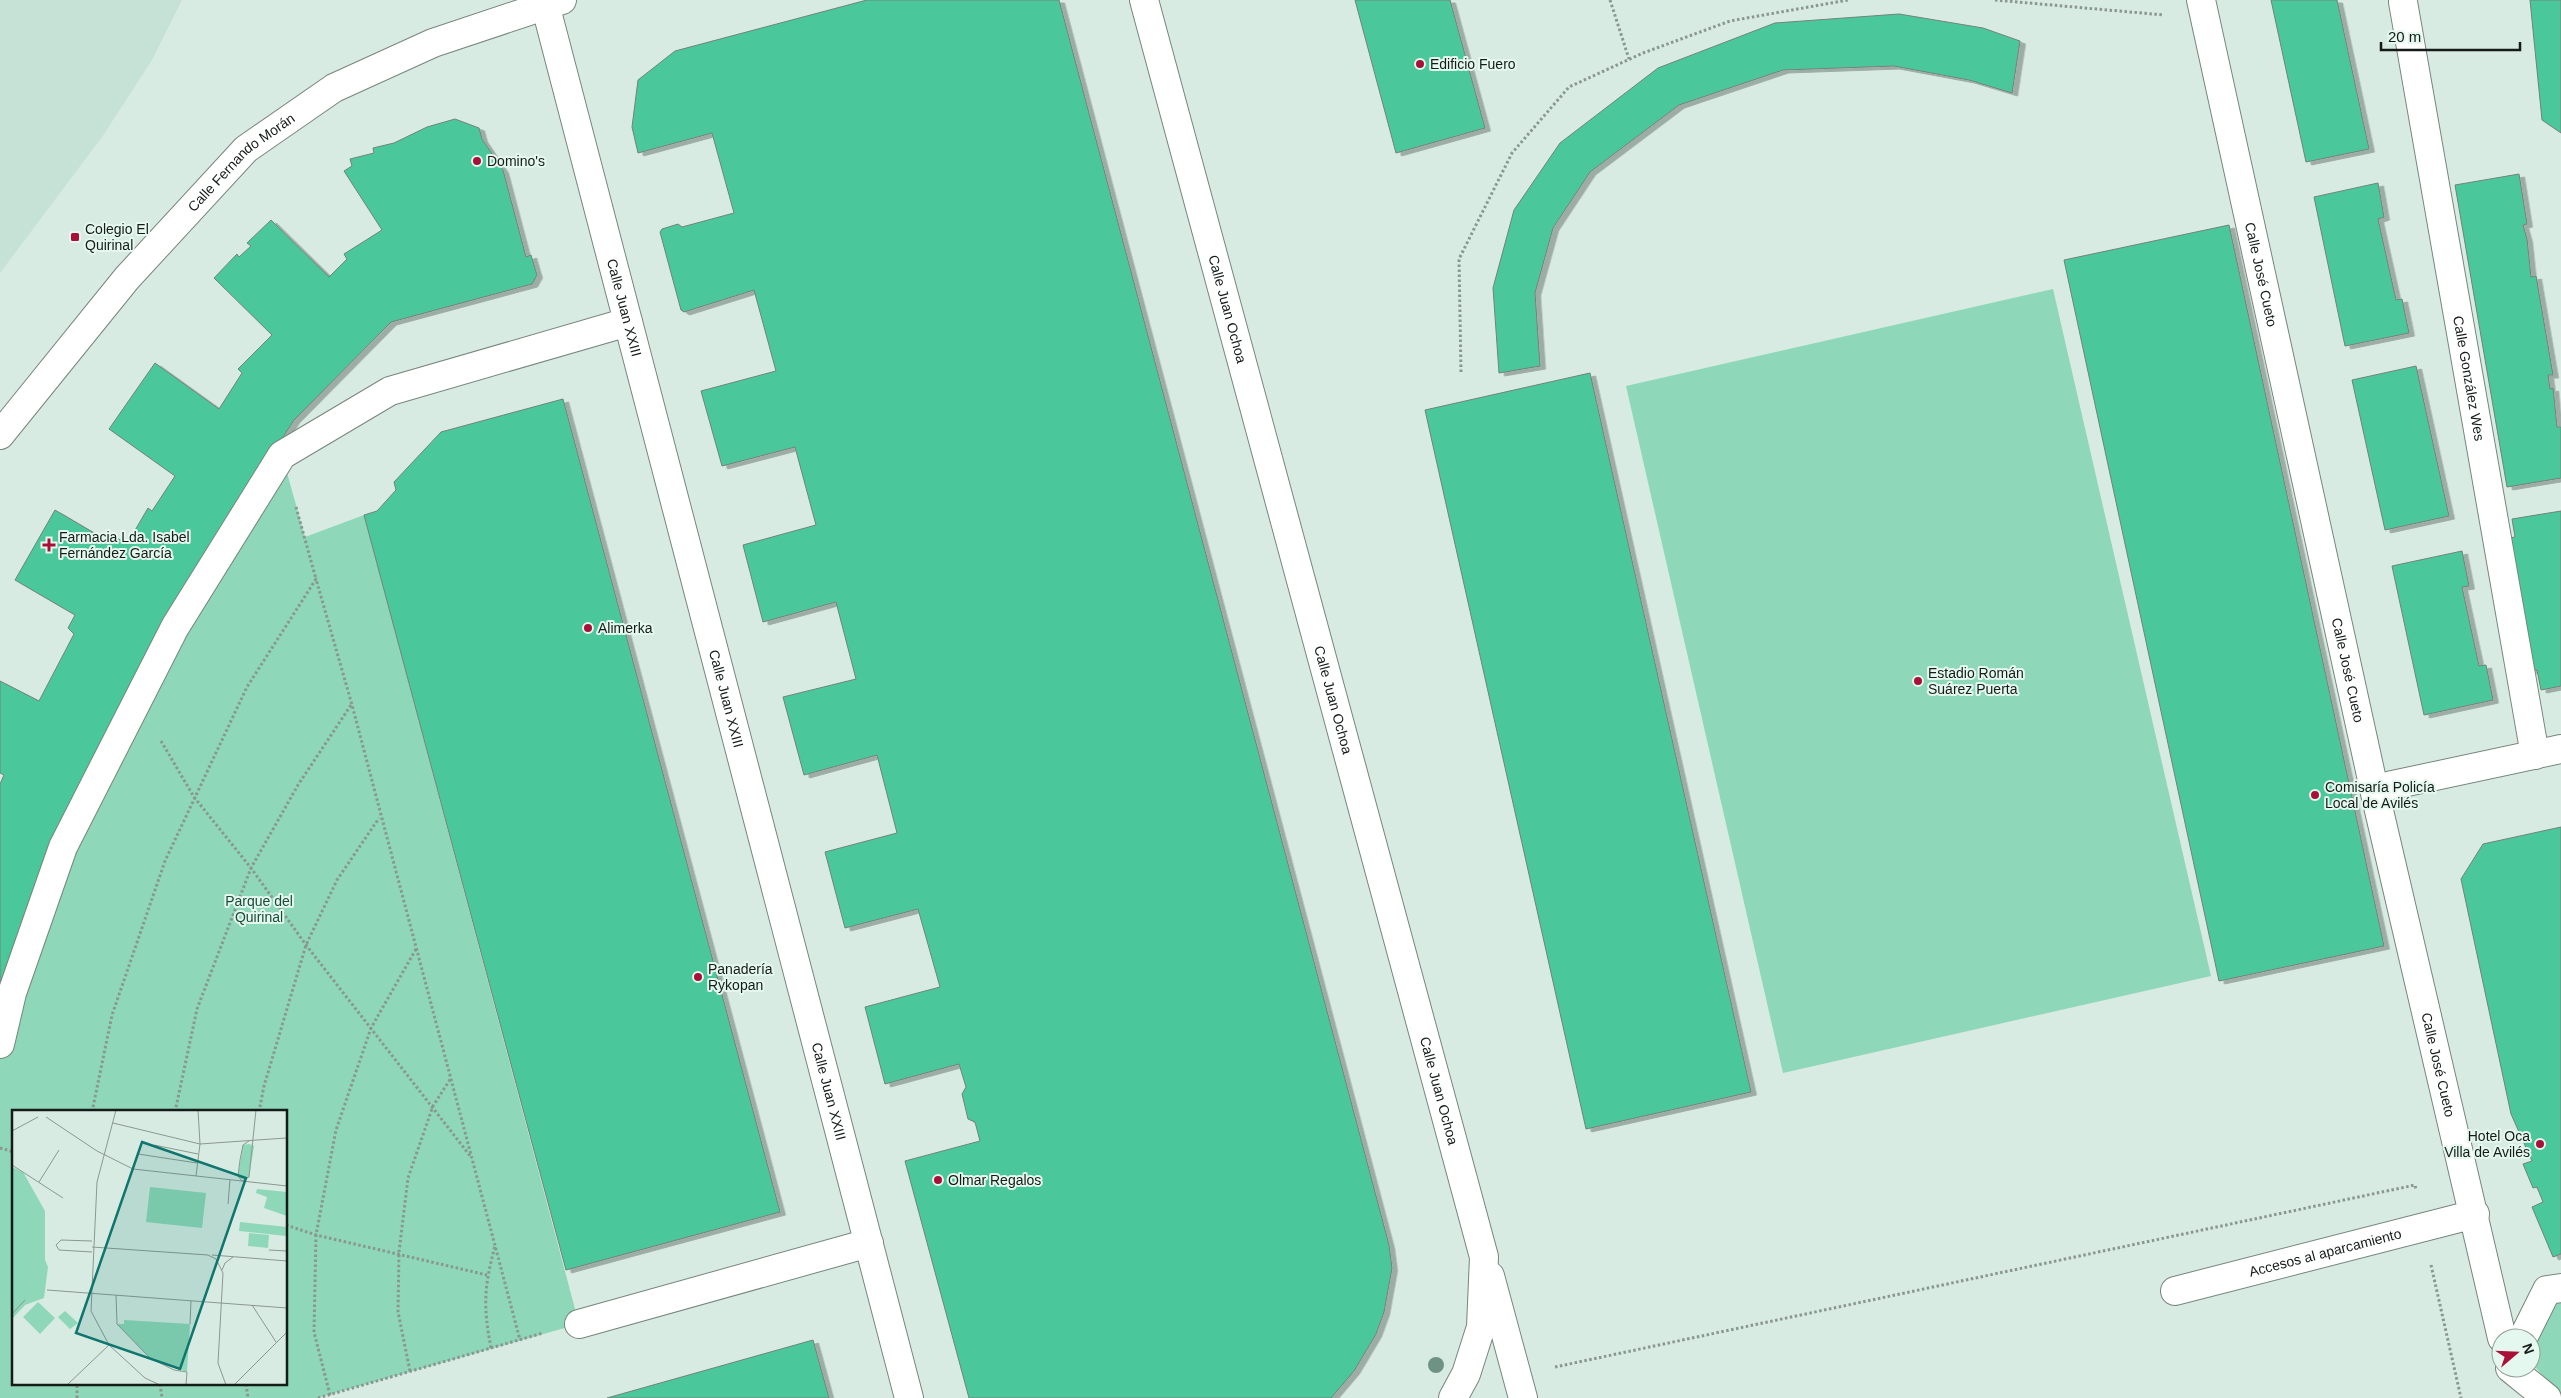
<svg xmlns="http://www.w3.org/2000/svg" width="2561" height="1398" font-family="Helvetica,sans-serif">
<defs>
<filter id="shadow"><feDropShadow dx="5.5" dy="3" stdDeviation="0" flood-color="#0004"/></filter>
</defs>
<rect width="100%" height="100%" fill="#d8ebe2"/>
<!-- built -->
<polygon fill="#c6e1d5" points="0,0 182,0 152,60 102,137 0,273"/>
<!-- green -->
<g fill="#8ed7b8" fill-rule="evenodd">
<polygon points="2053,289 2211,976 1783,1073 1626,386"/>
<path d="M282,455l23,82 59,-22 215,809 -262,74h-317v-354l63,-197zM14,1112h272v272h-272z"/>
<polygon points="2561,1288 2561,1398 2531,1362 2531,1353 2547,1290"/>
</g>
<!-- building -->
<g fill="#4bc89b" stroke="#72827a" filter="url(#shadow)">
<polygon points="867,0 1059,0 1389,1245 1392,1268 1384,1312 1376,1334 1354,1371 1331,1398 969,1398 905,1161 980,1141 975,1122 968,1119 962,1094 966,1087 959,1064 885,1084 865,1007 940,987 918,909 845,928 825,852 897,833 877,755 804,775 783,697 856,679 836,602 763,622 743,545 816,525 795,447 722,466 701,391 776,371 754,290 684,312 681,310 660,232 662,229 678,224 682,227 734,213 712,133 638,153 632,127 638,80 675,51"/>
<polygon points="1355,0 1450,0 1485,128 1396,153"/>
<polygon points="2271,0 2337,0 2369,149 2306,162"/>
<polygon points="2530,0 2561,0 2561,133 2542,120"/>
<polygon points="1899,14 1983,28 2020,41 2012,93 1969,80 1894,66 1783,70 1679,105 1590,172 1553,228 1535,293 1540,366 1499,373 1493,288 1514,210 1560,143 1658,68 1775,23"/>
<polygon points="455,119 479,128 482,139 503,170 526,257 531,255 537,275 532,284 391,322 294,420 209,551 122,700 54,842 0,1003 0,784 4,775 0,773 0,681 39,701 74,634 68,628 75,615 15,580 55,510 111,543 117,538 127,544 148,508 152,511 175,476 109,429 155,363 219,409 242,373 238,369 272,335 214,278 237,254 239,257 251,246 247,243 271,220 329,277 347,259 344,254 382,230 344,171 352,166 350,159 374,153 373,148 394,143 427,127"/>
<polygon points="2519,174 2527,224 2523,225 2527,239 2531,277 2536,276 2553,375 2548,375 2550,389 2553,388 2557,427 2561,427 2561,478 2507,487 2455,185"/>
<polygon points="2378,183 2384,217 2378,219 2396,300 2402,299 2409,333 2345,346 2314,197"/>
<polygon points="2229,225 2384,946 2219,981 2064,260"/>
<polygon points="2416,366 2449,516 2385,530 2352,380"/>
<polygon points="1590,373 1751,1092 1586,1129 1425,410"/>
<polygon points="563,399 780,1212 566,1270 364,515 377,511 396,490 394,482 441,432"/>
<polygon points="2561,511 2561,686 2541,690 2537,670 2531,671 2509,538 2515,537 2512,519"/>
<polygon points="2462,551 2469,586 2462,587 2479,666 2486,665 2493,700 2424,715 2392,566"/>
<polygon points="2561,827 2561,1254 2553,1257 2532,1207 2543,1202 2537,1187 2533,1188 2523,1164 2532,1161 2511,1114 2461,879 2483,844"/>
<polygon points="813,1340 829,1398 607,1398"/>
</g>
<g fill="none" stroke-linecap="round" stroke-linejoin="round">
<!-- minor casing -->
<g stroke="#76867e" stroke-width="30">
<g id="minor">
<path id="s1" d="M544,0l365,1398"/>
<path id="s2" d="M1144,0l340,1257 -3,70 -15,47 -13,24"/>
<path id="s3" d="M2201,0l173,789 128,549"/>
<path id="s4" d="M2403,2l132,753"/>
<path id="s5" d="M0,435l127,-157 119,-129 88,-61 99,-45 129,-43"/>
<polyline points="2374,789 2561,749"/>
<polyline points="0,1044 12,993 63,847 175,627 282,455 390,391 628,322"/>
<polyline points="1490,1276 1523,1398"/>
<path id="s6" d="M2175,1291l300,-77"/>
<polyline points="579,1324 869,1243"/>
<polyline points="2523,1338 2547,1290 2561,1288"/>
<polyline points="2510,1368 2547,1398"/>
</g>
</g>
<!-- path -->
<g stroke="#899790" stroke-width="3" stroke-dasharray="2.5 2.5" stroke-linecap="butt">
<polyline points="1610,0 1629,59"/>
<polyline points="1995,0 2164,15"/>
<polyline points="1461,372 1459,259 1512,153 1569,87 1643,53 1730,21 1848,0"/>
<polyline points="296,507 316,579"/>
<polyline points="161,741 194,797 251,868 306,945 471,1157"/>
<polyline points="92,1112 112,1015 165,861 247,687 316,579 352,705 520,1340"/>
<polyline points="175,1112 197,1009 251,868 298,785 351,705"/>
<polyline points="259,1112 264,1086 306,945 337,880 379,818"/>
<polyline points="0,1148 14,1152"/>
<polyline points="286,1225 316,1235 487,1275"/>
<polyline points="2431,1265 2461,1398"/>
<path d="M491,1348c-8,-42 -7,-61 4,-102"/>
<polyline points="1555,1367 2415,1185 2416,1190"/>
<polyline points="410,1371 398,1312 399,1252 408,1178 433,1106 451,1078"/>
<polyline points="160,1384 162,1398"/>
<polyline points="246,1384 248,1398"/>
<polyline points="330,1395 314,1332 316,1235 336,1130 371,1028 416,949"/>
<polyline points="77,1398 77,1384"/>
<polyline points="318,1398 543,1333"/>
</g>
<!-- minor -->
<use href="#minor" stroke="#fff" stroke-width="28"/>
</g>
<!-- trees -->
<circle fill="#6e9384" cx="1436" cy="1365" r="8"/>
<!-- markers -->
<g fill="#a81037" stroke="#e5f8ef" stroke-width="2">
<circle cx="1420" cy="64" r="5"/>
<circle cx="477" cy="161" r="5"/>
<rect x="70" y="232" width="10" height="10" rx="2.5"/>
<path d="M46.5 537.5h5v5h5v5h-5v5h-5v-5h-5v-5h5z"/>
<circle cx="588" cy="628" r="5"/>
<circle cx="1918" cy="681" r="5"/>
<circle cx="2315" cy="795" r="5"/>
<circle cx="698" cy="977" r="5"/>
<circle cx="2540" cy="1144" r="5"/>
<circle cx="938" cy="1180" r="5"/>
</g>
<g text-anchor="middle" stroke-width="4" stroke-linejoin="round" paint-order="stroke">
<!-- poi labels -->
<g font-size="14" fill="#151b18" stroke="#e5f8ef" text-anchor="start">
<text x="1430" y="69">Edificio Fuero</text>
<text x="487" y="166">Domino's</text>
<text x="85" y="234">Colegio El<tspan x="85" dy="16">Quirinal</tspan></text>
<text x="59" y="542">Farmacia Lda. Isabel<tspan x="59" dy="16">Fernández García</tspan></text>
<text x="598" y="633">Alimerka</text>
<text x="1928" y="678">Estadio Román<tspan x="1928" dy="16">Suárez Puerta</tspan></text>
<text x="2325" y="792">Comisaría Policía<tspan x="2325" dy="16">Local de Avilés</tspan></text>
<text x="708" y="974">Panadería<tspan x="708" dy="16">Rykopan</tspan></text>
<text x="2530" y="1141" text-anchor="end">Hotel Oca<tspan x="2530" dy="16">Villa de Avilés</tspan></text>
<text x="948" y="1185">Olmar Regalos</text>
</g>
<!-- street labels -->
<g font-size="14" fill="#151b18" stroke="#e5f8ef">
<text dy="5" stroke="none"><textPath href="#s5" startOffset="365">Calle Fernando Morán</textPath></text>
<text dy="5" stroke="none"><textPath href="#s3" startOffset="281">Calle José Cueto</textPath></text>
<text dy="5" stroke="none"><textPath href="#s1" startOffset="318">Calle Juan XXIII</textPath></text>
<text dy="5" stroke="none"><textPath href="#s2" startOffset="320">Calle Juan Ochoa</textPath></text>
<text dy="5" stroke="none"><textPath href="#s4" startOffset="382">Calle González Wes</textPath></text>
<text dy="5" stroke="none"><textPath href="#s3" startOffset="686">Calle José Cueto</textPath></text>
<text dy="5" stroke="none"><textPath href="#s1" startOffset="722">Calle Juan XXIII</textPath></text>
<text dy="5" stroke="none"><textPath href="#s2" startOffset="725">Calle Juan Ochoa</textPath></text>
<text dy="5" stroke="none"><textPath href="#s3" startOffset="1091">Calle José Cueto</textPath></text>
<text dy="5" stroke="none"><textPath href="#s2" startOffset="1130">Calle Juan Ochoa</textPath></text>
<text dy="5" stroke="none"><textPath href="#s1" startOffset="1128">Calle Juan XXIII</textPath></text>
<text dy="5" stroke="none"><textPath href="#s6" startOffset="155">Accesos al aparcamiento</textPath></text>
</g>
<!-- park labels -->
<g font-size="14" fill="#174b38" stroke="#e5f8ef">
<text x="259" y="906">Parque del<tspan x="259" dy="16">Quirinal</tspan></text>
</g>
</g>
<!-- overview -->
<g transform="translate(12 1110)">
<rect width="275" height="275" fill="#d8ebe2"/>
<path d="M237,34l5,2 -5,31 -7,2 -4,-3 5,-31zM0,57l11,5 22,39v49l3,7 -4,31 -19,7 -13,14zM138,77l56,6 -4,35 -56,-6zM245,79l30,3v24l-23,-8 3,-11 -11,-4zM228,112l47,5 -1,9 -47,-5zM237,123l20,2 -1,13 -20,-2zM26,192l17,16 -15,16 -17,-17zM53,201l13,12 -8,6 -12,-12zM112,210l66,4 -3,48 -37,-14 -33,-34h7z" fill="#8ed7b8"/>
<path fill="none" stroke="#8a9891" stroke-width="1" d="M104,0l-19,72 -6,129 18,34 36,33 15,7M34,7l51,34 36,18 154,17M101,13l87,21 86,-6M0,21l26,-14M237,31l-6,4 -3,15 -2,16 4,5 7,-4 7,-67M142,35l44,9M126,44l59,9M0,55l51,33M184,66l4,-32 -2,-34M27,72l20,-32M216,94l2,-24M80,137l116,8 8,4 7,14 -5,90 8,22M257,140l18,1M80,142l-33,-2 -3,-5 5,-5 31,1M200,145l75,6M210,160l3,-7 8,-6M35,180l240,18M104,185l1,29 33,34 24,12 13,2 -1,13M240,195l24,37M0,204l13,-14M178,214l1,-23M55,275l42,-40M222,275l53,-53"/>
<path fill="#0f766e" fill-opacity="0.15" stroke="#0f766e" stroke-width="2.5" d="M130,32l104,36 -66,191 -104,-36z"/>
<rect width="275" height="275" fill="none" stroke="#151b18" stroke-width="2.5"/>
</g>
<!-- north arrow -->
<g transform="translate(2516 1353) rotate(71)"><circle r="24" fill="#e5f8ef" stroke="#92a099"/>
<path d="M0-4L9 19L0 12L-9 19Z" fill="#a81037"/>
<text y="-8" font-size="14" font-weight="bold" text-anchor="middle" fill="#151b18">N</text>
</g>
<!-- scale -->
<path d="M2381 42v8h139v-8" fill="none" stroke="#151b18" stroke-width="2.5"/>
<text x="2388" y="42" font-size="15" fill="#151b18" stroke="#e5f8ef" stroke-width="4" paint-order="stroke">20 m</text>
</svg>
